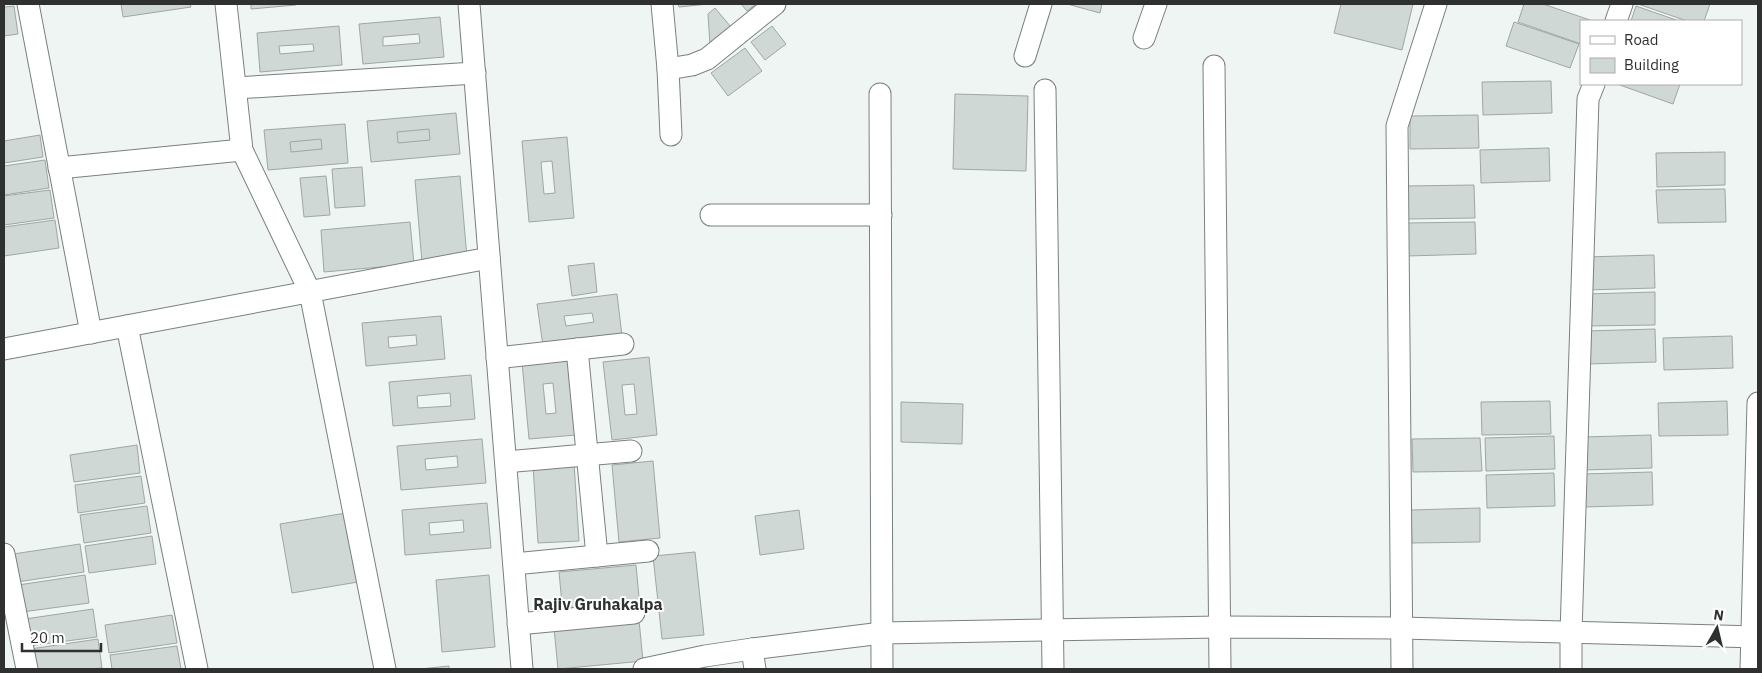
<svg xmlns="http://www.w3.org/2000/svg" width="1762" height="673" font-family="'IBM Plex Sans',sans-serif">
<rect width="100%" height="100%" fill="#eef5f3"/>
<!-- building -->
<g fill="#d0d8d6" stroke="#9fa6a4" fill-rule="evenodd">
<polygon points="121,4 190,4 191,7 123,17"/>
<polygon points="251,4 296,4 296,5 251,9"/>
<polygon points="678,4 708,4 679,7"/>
<polygon points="741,4 756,4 747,11"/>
<polygon points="1067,4 1102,4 1100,13"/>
<polygon points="1341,4 1413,4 1402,50 1334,33"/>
<polygon points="1524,4 1543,4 1590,20 1581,21 1581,44 1518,22"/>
<polygon points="1638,4 1710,4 1704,21 1687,21"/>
<polygon points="14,6 18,34 4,36 4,7"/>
<polygon points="1636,6 1679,21 1631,21"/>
<polygon points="715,8 731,27 710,45 708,14"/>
<path d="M440,17l4,40 -81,7 -4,-40zM419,34l1,9 -37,3v-9z"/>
<polygon points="1514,22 1579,44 1570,68 1506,46"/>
<path d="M339,26l3,39 -82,7 -3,-39zM313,44l1,7 -34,3 -1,-8z"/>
<polygon points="772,26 786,44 765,60 751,42"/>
<polygon points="745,48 762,71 728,96 711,73"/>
<polygon points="1551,81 1552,113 1483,115 1482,82"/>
<polygon points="1617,84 1680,84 1673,104"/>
<polygon points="955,94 1028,96 1026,171 953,169"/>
<polygon points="456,113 460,154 371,162 367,121"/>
<polygon points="1478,115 1479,148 1410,149 1410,116"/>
<polygon points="345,124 348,163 268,170 264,130"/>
<polygon points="429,129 430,140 398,143 397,132"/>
<polygon points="40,135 43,157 4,163 4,141"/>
<path d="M567,137l7,81 -45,4 -7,-81zM552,161l3,32 -11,1 -3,-32z"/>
<polygon points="321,139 322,149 291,152 290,142"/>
<polygon points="1549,148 1550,181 1481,183 1480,150"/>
<polygon points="1725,152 1725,185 1657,187 1656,153"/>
<polygon points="45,160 49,188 4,195 4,166"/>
<polygon points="362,167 365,206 335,208 332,169"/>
<polygon points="326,176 330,215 304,217 300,178"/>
<polygon points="460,176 467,258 422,262 415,180"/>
<polygon points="1474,185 1475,218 1407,219 1406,186"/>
<polygon points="1725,189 1726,222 1658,223 1656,190"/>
<polygon points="50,190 54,218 4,225 4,196"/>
<polygon points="55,220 59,248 4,256 4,227"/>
<polygon points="410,222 414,264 324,272 321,230"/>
<polygon points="1475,222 1476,254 1407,256 1406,223"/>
<polygon points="1654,255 1655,288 1586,290 1586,257"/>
<polygon points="594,263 597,292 572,296 568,266"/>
<polygon points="1655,292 1655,325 1587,326 1586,294"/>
<path d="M617,294l5,42 -79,10 -6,-42zM592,313l2,9 -28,4 -2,-10z"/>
<path d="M441,316l4,43 -79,7 -4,-43zM416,335l1,10 -28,3 -1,-11z"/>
<polygon points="1655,329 1656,362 1587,364 1586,331"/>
<polygon points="1732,336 1733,368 1664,370 1663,338"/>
<path d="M649,357l8,78 -45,5 -9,-78zM634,384l3,30 -12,1 -3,-30z"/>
<path d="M569,358l7,77 -47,4 -7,-77zM553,383l3,30 -10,1 -3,-30z"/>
<path d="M471,375l4,44 -82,7 -4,-44zM450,393l1,13 -33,2 -1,-12z"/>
<polygon points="1550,401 1551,434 1482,435 1481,402"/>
<polygon points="1727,401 1728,435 1659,436 1658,403"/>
<polygon points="901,402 963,404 962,444 901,442"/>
<polygon points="1651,435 1652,468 1584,470 1583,437"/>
<polygon points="1554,436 1555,469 1486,471 1485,438"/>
<polygon points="1480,438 1482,471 1413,472 1412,439"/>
<path d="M482,439l4,44 -85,7 -4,-44zM457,456l1,11 -32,3 -1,-11z"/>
<polygon points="137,445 140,473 74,482 70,455"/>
<polygon points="653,461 660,538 619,542 612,465"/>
<polygon points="574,463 579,541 538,543 533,466"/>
<polygon points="1652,472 1653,505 1584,507 1583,474"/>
<polygon points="1554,473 1555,506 1487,508 1486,475"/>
<polygon points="141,476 145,503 78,513 75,485"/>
<path d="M487,503l4,45 -86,7 -3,-45zM463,520l1,12 -34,3 -1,-12z"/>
<polygon points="147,506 151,533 84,543 80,515"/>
<polygon points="1480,508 1480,542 1412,543 1411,510"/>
<polygon points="799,510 804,549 760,555 755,516"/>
<polygon points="352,512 364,581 292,593 280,524"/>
<polygon points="152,536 156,564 89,573 85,546"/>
<polygon points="80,544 84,572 17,582 13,554"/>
<polygon points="695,552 704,635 662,639 653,556"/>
<polygon points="636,565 640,608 563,615 559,572"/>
<polygon points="85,575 89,603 22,612 18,585"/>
<polygon points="489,575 495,647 442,652 436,580"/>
<polygon points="93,609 97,637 29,646 25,619"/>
<polygon points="172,615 177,643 109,653 105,625"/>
<polygon points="639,620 643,661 558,669 554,628"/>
<polygon points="98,639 102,668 90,669 33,669 30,649"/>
<polygon points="177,646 181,669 112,669 110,655"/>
<polygon points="449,666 449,669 420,669"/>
</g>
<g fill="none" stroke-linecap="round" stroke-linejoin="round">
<!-- street casing -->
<g stroke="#7a807f" stroke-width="23">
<g id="street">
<polyline points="28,4 91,333"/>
<polyline points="226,4 242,150 310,292 385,669"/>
<polyline points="469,4 522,669"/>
<polyline points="662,4 668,69 671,135"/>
<polyline points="1616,21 1622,4"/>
<polyline points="1144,38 1156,4"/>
<polyline points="1025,56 1041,4"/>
<polyline points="1214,66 1220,669"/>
<polyline points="668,69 692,65 707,59 775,4"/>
<polyline points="236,88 475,73"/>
<polyline points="1045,90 1053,669"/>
<polyline points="880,94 882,669"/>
<polyline points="59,168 242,150"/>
<polyline points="711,215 881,215"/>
<polyline points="127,326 197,669"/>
<polyline points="4,349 489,258"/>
<polyline points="577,349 597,556"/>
<polyline points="497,358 623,344"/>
<polyline points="506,462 631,451"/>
<polyline points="4,554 27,669"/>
<polyline points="514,564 648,551"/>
<polyline points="518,624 634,613"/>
<polyline points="752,649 755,669"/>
<polyline points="644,669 705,656 752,649 882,633 1219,627 1401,628 1758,637"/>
<polyline points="1402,669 1397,126 1436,4"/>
<polyline points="1571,669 1571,633 1588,99 1594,84"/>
<polyline points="1751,669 1758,403"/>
</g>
</g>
<!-- street -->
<use href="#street" stroke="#fff" stroke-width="21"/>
</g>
<g text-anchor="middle" stroke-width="4" stroke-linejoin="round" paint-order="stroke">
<!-- neighbourhood labels -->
<g font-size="16" font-weight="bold" fill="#2f3131" stroke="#fff">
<text x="598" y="610">Rajiv Gruhakalpa</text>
</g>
</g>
<!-- border -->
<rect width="1762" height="673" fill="none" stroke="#2f3131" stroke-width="10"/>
<!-- legend -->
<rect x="1580" y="20" width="162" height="65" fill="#ffffff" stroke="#acadad"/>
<rect x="1590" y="36" width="25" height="8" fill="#ffffff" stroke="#acadad"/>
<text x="1624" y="45" font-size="15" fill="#2f3131">Road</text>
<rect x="1590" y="58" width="25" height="15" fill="#d0d8d6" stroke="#acadad"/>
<text x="1624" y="70" font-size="15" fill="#2f3131">Building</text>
<!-- north arrow -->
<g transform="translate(1717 628) rotate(8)" stroke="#ffffff" stroke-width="4" paint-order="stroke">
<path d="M0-4L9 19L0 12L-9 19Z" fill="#2f3131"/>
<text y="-8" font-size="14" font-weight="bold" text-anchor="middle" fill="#2f3131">N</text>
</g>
<!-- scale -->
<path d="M22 643v8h79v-8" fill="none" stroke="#2f3131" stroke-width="2.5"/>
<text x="30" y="643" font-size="15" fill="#2f3131" stroke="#ffffff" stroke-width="4" paint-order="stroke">20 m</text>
</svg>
